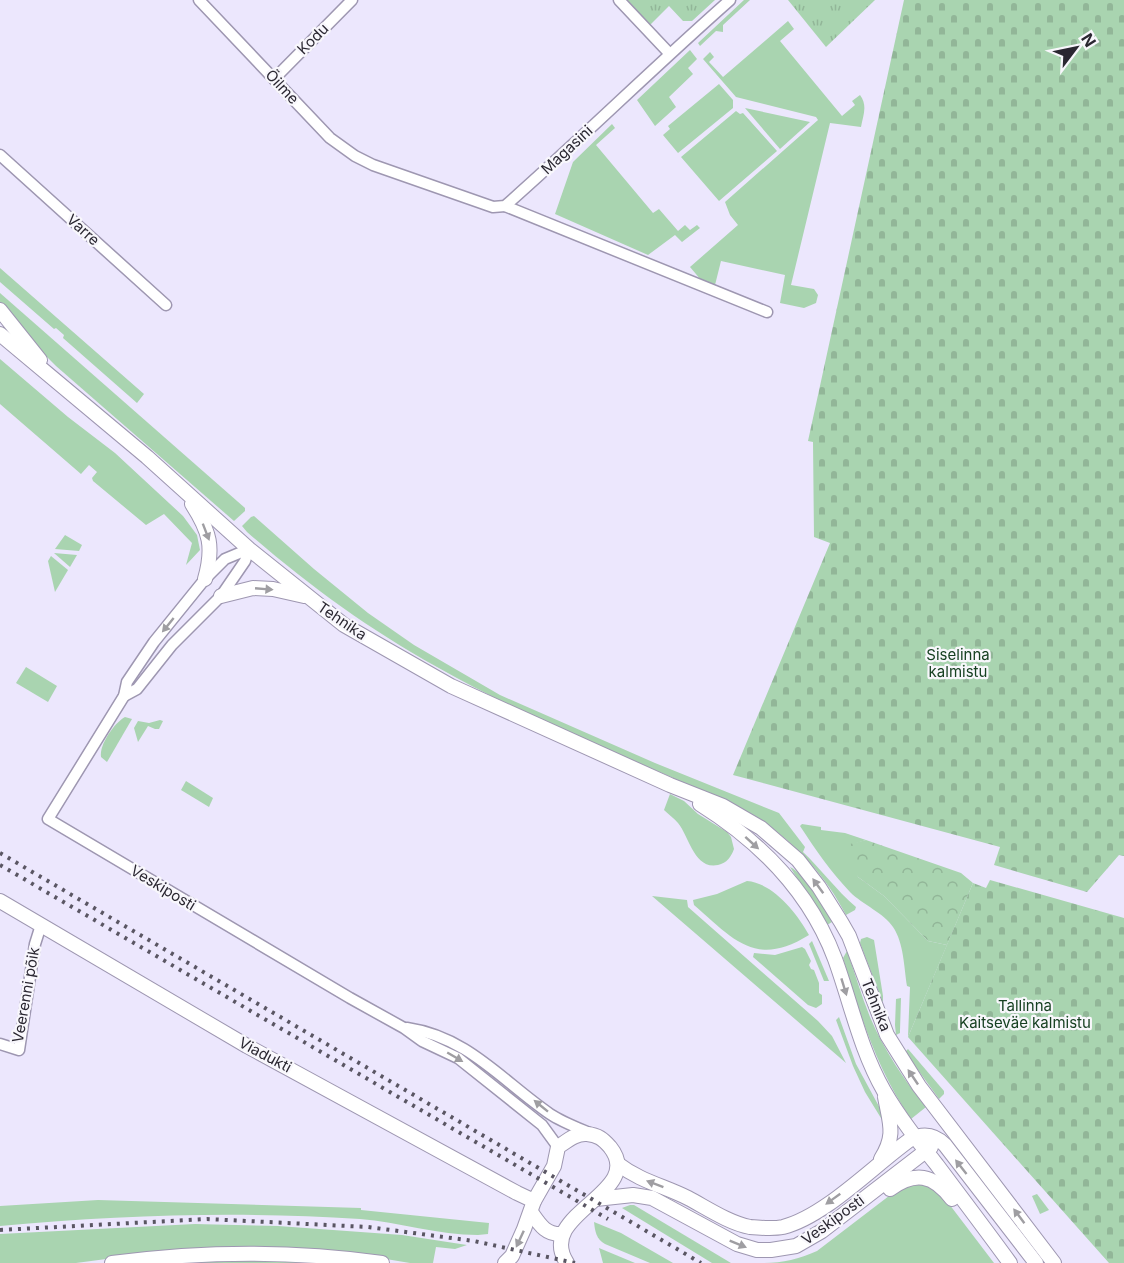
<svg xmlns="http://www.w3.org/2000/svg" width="1124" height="1263" font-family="Inter,sans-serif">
<defs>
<pattern id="forest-crowns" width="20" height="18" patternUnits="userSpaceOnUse" patternTransform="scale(1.5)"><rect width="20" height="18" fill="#a9d4b0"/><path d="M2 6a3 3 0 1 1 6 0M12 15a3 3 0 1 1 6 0" fill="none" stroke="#92b698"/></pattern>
<pattern id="cemetery-stones" width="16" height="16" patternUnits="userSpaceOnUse" patternTransform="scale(1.5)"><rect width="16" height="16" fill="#a9d4b0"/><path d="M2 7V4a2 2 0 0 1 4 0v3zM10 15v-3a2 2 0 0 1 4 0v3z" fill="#92b698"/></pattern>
<pattern id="park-tufts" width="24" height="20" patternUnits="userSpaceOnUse" patternTransform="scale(1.5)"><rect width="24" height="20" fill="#a9d4b0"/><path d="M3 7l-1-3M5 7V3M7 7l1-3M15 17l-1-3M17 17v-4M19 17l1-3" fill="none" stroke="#92b698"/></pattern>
</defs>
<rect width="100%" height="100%" fill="#ece7fd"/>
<!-- grass -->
<g fill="#a9d4b0">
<polygon points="744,0 750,0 723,25 723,32 716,31 700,46 698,43"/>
<path d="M788,21l6,8 -14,12 62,75 13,-11 -3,-4 8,-6c8,11 3,20 1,32l-31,-4 -39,162 23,4 4,6 -2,8 -12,5 -24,-5 5,-28 -64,-14 -6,24 -14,-5 -11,-13 48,-42 -8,-10 -5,-13 93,-82 -2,-3 -80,-20 -33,-38 7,-7 4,5 -5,5 14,15z"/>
<polygon points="690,50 697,59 688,68 693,74 669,97 676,107 655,126 637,100"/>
<polygon points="719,84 733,100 733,108 678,153 663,135 670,129 668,126"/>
<polygon points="745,108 810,122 780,149"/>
<polygon points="736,111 740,114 743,113 777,151 719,201 681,157"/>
<polygon points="612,124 615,128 596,145 653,213 659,209 678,231 685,225 690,230 697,225 700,228 682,242 675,235 648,255 555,214 573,162"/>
<polygon points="0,268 144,394 137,403 63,338 64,335 56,328 54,329 0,282"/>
<polygon points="0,293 245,508 245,511 234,521 56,366 33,343 0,302"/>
<polygon points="0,359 68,417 115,453 183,516 197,535 200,550 186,565 192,543 164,514 146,525 93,481 92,478 97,472 89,465 81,474 0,404"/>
<path d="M254,516l60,53 54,44 46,32 86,50 155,68 124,50 26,34 -2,5c18,17 33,38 53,55l-1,3 -9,5c-21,-41 -53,-74 -91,-99 -105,-52 -216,-91 -318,-149 -70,-39 -129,-82 -190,-135l-5,-6 9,-9z"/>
<polygon points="65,535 82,545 79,551 55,549"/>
<polygon points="54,553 77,555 70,567"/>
<polygon points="51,556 68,570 55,592 48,561"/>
<polygon points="26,667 57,686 48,702 16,683"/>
<path d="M125,717l7,2 -25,43 -6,-5c-2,-12 13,-34 24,-40z"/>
<polygon points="160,720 163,721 159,729 155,729 148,726 138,742 134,728 138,721 149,723"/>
<polygon points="186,781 213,798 209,807 181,790"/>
<path d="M670,794l14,7 14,13 29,18 4,5 3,12c-3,8 -7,14 -16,16 -24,5 -29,-29 -40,-42 -4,-5 -10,-9 -14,-13z"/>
<path d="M802,824l19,3v3l24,3 21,7 -16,5 8,32 26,19 44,45 19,4 -39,92 2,-50 -3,-1c-3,-18 -3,-43 -14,-59 -9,-14 -30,-22 -43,-35 -19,-20 -35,-43 -50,-66z"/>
<path d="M790,867c15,7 35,40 42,55l-5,3z"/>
<path d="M747,881c26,2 50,32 62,54 -53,33 -75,5 -115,-30l-1,-5 24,-6z"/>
<polygon points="652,896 687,900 688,907 818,1021 832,1036 846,1063"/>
<polygon points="867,937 874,940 883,996 883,1003 860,943 861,939"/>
<polygon points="812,941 829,981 824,981 809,944"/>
<polygon points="802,947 805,949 811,961 809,965 811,969 814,970 819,983 819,993 822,995 822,1004 816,1008 808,1005 753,957 754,953 775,955"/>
<path d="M847,951c8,22 14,44 23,66 14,33 34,63 56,90l-15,12c-34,-49 -51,-104 -68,-161z"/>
<polygon points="901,998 900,1030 900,1033 896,1035 895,1025 896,999"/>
<polygon points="839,1017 856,1064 882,1112 884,1123 865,1092 853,1066 836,1020"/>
<polygon points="908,1049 944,1091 944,1094 939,1099 905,1052"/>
<path d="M909,1182l19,2 15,12 51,67h-230c19,0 35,-4 53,-12l85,-65z"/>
<polygon points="1037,1194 1049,1210 1040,1214 1032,1196"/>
<path d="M98,1200l263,8v2l128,13 -1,11 -10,1c-40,0 -79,-13 -118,-16 -120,-8 -240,-4 -360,7v-20z"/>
<polygon points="630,1205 634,1205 731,1263 712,1263 622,1208"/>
<path d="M594,1222l27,11 52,30h-23l-45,-19c-9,-5 -10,-13 -11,-22z"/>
<polygon points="195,1224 278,1226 402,1235 467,1245 455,1249 436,1247 433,1263 410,1263 350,1253 229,1247 174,1250 76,1263 0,1263 0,1234"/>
<polygon points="599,1248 635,1263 603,1263"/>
<polygon points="219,1259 338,1263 159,1263"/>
</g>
<!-- forest -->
<polygon fill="url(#forest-crowns)" points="866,840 961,873 973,883 947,945 928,941 884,896 858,877 849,863 850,844"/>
<!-- cemetery -->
<g fill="url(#cemetery-stones)">
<polygon points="904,0 1124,0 1124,856 1119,855 1087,892 994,865 1000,847 733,775 830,543 814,537 813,442 808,441"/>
<polygon points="990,880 1124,918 1124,1263 1109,1263 908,1037 973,883 986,888"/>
</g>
<!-- park -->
<g fill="url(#park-tufts)">
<polygon points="625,0 715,0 692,21 683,21 669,6 649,26"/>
<polygon points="788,0 875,0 826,47"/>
</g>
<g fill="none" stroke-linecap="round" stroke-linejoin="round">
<!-- street casing -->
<g stroke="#9e97b1" stroke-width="13">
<g id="street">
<path d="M199,0l131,138 25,18 18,9 120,42 12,-1c76,-67 149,-139 225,-206"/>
<polyline points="619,0 669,53"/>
<polyline points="274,79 352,0"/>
<polyline points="0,155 166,305"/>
<polyline points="505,206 767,312"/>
<polyline points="249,549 225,559 205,579 154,642 127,682 124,696 48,819 350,998 404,1028 422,1041 458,1058 542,1125 558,1147"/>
<polyline points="124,696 137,689 172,645 221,596 245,561 249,549"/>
<path d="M407,1028c61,9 95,53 143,86 12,8 28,14 42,20"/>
<polyline points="0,1044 19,1050 35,944 41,925"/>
</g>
</g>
<!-- secondary casing -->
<g stroke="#9e97b1" stroke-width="16">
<g id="secondary">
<polyline points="0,310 40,360"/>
<polyline points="0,334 147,457 249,549 344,625 451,686 670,785 723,806 761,828 798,860 819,887 841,922 849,936 887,1035 919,1086 1054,1263"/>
<path d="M192,504c18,28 22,43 13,75"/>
<polyline points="221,596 253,588 273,589 304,596"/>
<path d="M700,804c59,37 110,88 135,155 16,44 25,90 49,132 15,26 34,50 53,74 24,32 49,65 73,98"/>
<polyline points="0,901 247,1046 517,1193 534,1201"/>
<path d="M881,1159c15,-24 9,-35 4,-62"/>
<path d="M618,1164c22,17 46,22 70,34 19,10 41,25 62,29 11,1 23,2 33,0 43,-11 91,-62 128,-88 13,-6 24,-4 34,6l91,118"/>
<path d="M890,1189c25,-18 43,-15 62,10"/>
<polyline points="596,1199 633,1195 652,1198 737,1244 757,1250 771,1250 796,1246 822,1231 931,1147"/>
<path d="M531,1212c9,13 15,23 31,22"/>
<path d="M112,1263c91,-12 180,-13 270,0"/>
<path d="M505,1263l7,-7 12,-27 10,-28 20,-35 4,-19c9,-6 18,-14 29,-13 11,1 16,5 23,13 37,46 -76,66 -43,116"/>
</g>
</g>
<!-- street -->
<use href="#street" stroke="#fff" stroke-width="10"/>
<!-- secondary -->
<use href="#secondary" stroke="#fff" stroke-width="14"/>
<!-- rail -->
<g stroke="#5a5663" stroke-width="4" stroke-dasharray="3 6" stroke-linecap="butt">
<polyline points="0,853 701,1263"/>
<polyline points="0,865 608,1219"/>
<polyline points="0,1230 207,1219 368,1227 474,1241 575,1263"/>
</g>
</g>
<!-- one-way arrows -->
<defs><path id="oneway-solid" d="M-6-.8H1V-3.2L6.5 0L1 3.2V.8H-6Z" transform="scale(1.5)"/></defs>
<g fill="#9f9ea2">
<use href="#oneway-solid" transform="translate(206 532) rotate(69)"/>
<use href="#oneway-solid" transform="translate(264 589) rotate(5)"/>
<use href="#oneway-solid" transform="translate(168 625) rotate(129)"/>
<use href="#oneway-solid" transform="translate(752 843) rotate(42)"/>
<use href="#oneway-solid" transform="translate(818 886) rotate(-126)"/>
<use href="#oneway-solid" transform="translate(844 987) rotate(73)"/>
<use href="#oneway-solid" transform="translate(455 1057) rotate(30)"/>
<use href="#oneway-solid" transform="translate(913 1077) rotate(-124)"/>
<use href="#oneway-solid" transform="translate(541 1106) rotate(-141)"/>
<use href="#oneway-solid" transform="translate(961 1167) rotate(-128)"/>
<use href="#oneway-solid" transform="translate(655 1184) rotate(-159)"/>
<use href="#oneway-solid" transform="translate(833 1199) rotate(144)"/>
<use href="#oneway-solid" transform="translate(1019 1216) rotate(-127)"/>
<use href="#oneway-solid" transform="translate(520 1239) rotate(115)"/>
<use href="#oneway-solid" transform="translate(738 1244) rotate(22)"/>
</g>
<g text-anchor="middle" stroke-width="4.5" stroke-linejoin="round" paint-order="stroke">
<!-- street labels -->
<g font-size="15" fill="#2a2731" stroke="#f8f7fc">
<text transform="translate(313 39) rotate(-45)" y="5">Kodu</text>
<text transform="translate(282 87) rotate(47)" y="5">Õilme</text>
<text transform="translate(567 150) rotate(-43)" y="5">Magasini</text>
<text transform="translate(83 230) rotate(42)" y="5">Varre</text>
<text transform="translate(342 621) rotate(34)" y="5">Tehnika</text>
<text transform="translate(163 888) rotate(31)" y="5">Veskiposti</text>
<text transform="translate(26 995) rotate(-80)" y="5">Veerenni põik</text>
<text transform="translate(876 1005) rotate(68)" y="5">Tehnika</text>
<text transform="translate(265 1055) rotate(28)" y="5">Viadukti</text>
<text transform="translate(833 1220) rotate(-36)" y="5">Veskiposti</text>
</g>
<!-- park labels -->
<g font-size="15" fill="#164021" stroke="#f8f7fc">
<text x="958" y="660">Siselinna<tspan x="958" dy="17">kalmistu</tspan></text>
<text x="1025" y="1011">Tallinna<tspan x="1025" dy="17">Kaitseväe kalmistu</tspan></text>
</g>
</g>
<!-- north arrow -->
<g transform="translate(1076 48) rotate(58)" stroke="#f8f7fc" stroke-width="4.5" paint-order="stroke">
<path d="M0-4.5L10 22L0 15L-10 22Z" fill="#2a2731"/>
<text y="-9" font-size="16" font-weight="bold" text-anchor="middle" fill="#2a2731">N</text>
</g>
</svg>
